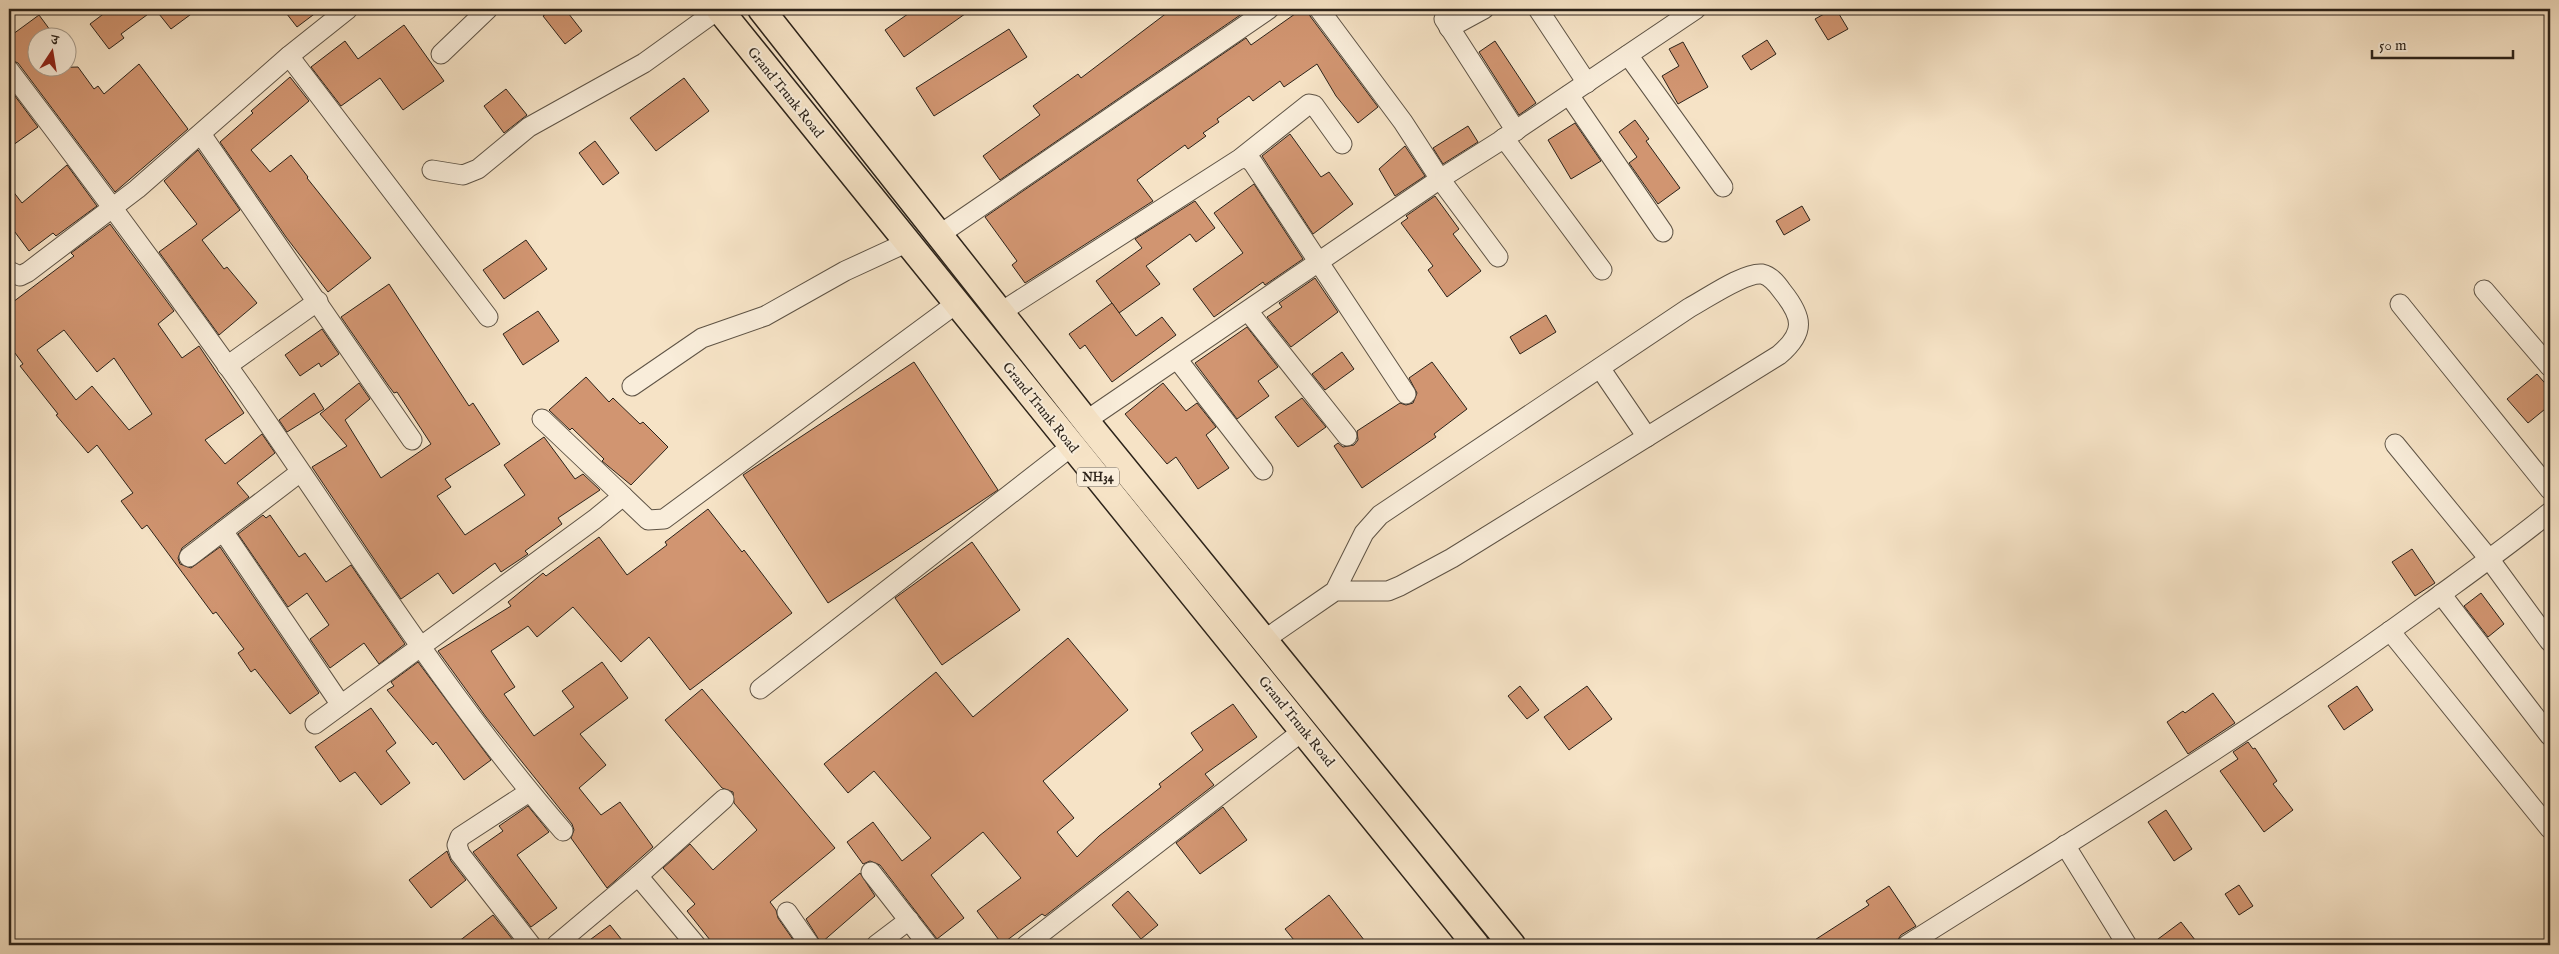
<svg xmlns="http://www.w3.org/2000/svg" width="2559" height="954" font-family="'IM FELL English','Noto Serif Devanagari',serif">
<rect width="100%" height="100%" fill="#f6e3c6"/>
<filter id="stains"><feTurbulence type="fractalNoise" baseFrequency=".004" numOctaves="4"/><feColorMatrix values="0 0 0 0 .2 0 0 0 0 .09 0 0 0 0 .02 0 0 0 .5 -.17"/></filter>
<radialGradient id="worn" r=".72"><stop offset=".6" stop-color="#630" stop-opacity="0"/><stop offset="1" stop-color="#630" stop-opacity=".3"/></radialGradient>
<!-- building -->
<g fill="#d19571" stroke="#2c231a" fill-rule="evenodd">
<polygon points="110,9 155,9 121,34 124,38 109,49 90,24"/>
<polygon points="155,9 198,9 171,29"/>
<polygon points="283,9 321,9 297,27"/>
<polygon points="553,9 565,9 582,31 565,44 543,16"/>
<polygon points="915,9 972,9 904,57 885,30"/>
<polygon points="1172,9 1249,9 1000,180 983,156 1040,115 1033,106 1078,74 1081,78"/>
<polygon points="1302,9 1308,9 1310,16 1378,107 1358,123 1336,96 1317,64 1284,87 1280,81 1253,101 1249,96 1217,119 1219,122 1203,133 1206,136 1188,149 1185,145 1137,180 1153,201 1025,283 1012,265 1017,261 985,217 1246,38 1251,45"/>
<polygon points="1833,9 1836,9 1848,29 1828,40 1815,19"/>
<polygon points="39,15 56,38 38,38 38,68 78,67 94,89 98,86 104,94 139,64 188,129 115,192 18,63 9,59 9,37"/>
<polygon points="404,25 444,81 403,110 380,78 341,106 311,67 345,41 358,59"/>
<polygon points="1009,29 1027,57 934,116 916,88"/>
<polygon points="1767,40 1776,54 1751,70 1742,56"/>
<polygon points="1495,41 1536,103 1519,115 1479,52"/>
<polygon points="1683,42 1708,87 1678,104 1662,76 1679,66 1669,49"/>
<polygon points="290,77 309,101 251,150 270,172 291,155 308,177 307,178 371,258 328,292 286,237 220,142 253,113 251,111"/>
<polygon points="684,78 709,111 656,151 630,118"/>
<polygon points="9,88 38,127 9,148"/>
<polygon points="506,89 527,115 504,133 484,106"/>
<polygon points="1635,120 1649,139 1646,141 1680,188 1658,204 1629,163 1637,157 1619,132"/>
<polygon points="1575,123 1601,161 1571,179 1548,140"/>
<polygon points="1468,126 1478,142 1443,164 1433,148"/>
<polygon points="1290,134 1321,177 1329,172 1353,204 1313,234 1262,156"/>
<polygon points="595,141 619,173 603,185 579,153"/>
<polygon points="1405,146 1425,176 1395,196 1379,169"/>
<polygon points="198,150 240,210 202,240 224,269 227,267 257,303 219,335 159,252 197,224 164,181"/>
<polygon points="67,165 97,206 56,236 53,233 29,251 9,224 9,186 22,203"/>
<polygon points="1254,184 1303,259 1265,285 1263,282 1214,317 1193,289 1243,253 1214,213"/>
<polygon points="1435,196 1459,229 1453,234 1481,271 1447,297 1428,270 1433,266 1401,223 1408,218 1406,216"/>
<polygon points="1195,201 1215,228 1196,242 1190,234 1146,266 1160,284 1119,313 1096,281 1142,248 1135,239"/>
<polygon points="1802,206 1810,220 1784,235 1776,221"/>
<path d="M110,224l64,87 -16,13 24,34 17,-12 45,67 -39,27 20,24 37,-30 13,19 -38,30 12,14 -67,51 -4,10 2,6 11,4 29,-21 99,146 -29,21 -35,-45 -4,3 -13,-19 6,-4 -28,-37 -3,2 -66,-89 -5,4 -21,-28 12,-8 -36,-48 -9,8 -32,-38 2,-1 -38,-48 3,-2 -14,-19v-40l65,-49 -3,-3zM64,330l33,42 17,-14 38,56 -23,16 -37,-44 -16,14 -39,-50z"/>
<polygon points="526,240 547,269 504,299 483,270"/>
<polygon points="1315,278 1338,312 1291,347 1267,317 1282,307 1279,303"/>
<polygon points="389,284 469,406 473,403 500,444 445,479 451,487 437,496 465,535 525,495 504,465 544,437 575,479 583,474 600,490 558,518 562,524 525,551 528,554 501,572 495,563 453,594 438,573 401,599 312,467 347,446 320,414 359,383 370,399 345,420 381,478 431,444 397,392 394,393 388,385 341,317"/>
<polygon points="1112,303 1136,336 1162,317 1176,335 1112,382 1085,345 1080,349 1069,334"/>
<polygon points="538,311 559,341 523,365 503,334"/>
<polygon points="1546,315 1556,332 1520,354 1510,337"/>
<polygon points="1247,327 1278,367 1258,381 1269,396 1237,419 1195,363"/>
<polygon points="322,329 339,354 321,367 319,363 300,376 285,355"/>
<polygon points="1342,352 1354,369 1325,390 1312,374"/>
<polygon points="914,362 998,490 828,603 743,475"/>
<polygon points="1432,362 1467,409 1434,434 1436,437 1362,488 1334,446 1338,443 1343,447 1354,445 1358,440 1357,431 1400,403 1406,405 1413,403 1417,393 1409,378"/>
<polygon points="2537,374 2550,389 2550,405 2528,423 2507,399"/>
<polygon points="586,377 609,402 613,398 640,424 643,422 668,447 631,485 602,461 604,459 572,428 570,430 549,410"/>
<polygon points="1163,383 1186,411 1197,403 1216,427 1206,435 1229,468 1198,489 1176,457 1167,464 1125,414"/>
<polygon points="314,393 324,409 287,432 279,420"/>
<polygon points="1302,398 1326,427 1298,447 1275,417"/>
<polygon points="708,509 742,552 744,550 792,613 690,690 649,637 621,662 573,607 537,637 528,626 491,651 515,687 504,694 534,736 574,707 562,691 602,662 628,698 580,734 606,765 579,788 601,815 620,802 653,847 607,888 571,838 574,830 572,824 486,717 438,651 511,606 508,602 543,573 546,576 599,537 627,575 667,545 665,542"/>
<polygon points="263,515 266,518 270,515 299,557 305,553 326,582 351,565 405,644 379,664 364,643 330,668 310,639 329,625 307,593 288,607 238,534"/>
<polygon points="972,542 1020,610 942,665 895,598"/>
<polygon points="2412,549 2435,583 2415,596 2392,562"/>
<polygon points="2481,593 2504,624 2488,637 2464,606"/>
<polygon points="1068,638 1128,710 1043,781 1074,818 1057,832 1077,857 1099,836 1161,787 1159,784 1203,750 1191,733 1233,704 1257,737 1205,774 1214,785 1045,916 1042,914 1002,944 977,911 1021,878 983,832 931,875 964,918 937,939 880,865 870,861 863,864 847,842 873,822 902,861 931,838 874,771 848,793 824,764 936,672 973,717"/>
<polygon points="418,662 491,760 464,780 436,742 433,745 387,690 394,686 391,682"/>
<polygon points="1520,686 1539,710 1527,719 1508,696"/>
<polygon points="1587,686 1612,719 1569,750 1544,717"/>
<polygon points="2357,686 2373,710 2344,730 2328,706"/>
<polygon points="702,689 835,848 770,902 776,910 778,918 794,941 788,945 714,945 687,911 695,904 663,868 690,844 713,870 757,830 734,803 733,792 722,788 665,720"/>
<polygon points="2213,693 2235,723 2188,754 2167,722 2183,711 2185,713"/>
<polygon points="371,708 396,743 386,751 410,783 381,805 355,772 340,782 315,747"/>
<polygon points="2248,742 2253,749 2255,748 2277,781 2273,784 2293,810 2264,832 2220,771 2238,759 2233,752"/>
<polygon points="528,806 549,832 517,855 557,908 531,927 473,852 503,831 499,826"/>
<polygon points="1223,807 1247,840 1200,874 1176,843"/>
<polygon points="2166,810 2192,849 2174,861 2148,822"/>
<polygon points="447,851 451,861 466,880 431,908 409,880"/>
<polygon points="860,873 875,896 821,943 806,919"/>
<polygon points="2239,885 2253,906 2239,915 2225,894"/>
<polygon points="1889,886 1916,926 1901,935 1897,941 1891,945 1807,945 1869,905 1866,901"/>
<polygon points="1128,891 1158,925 1141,939 1112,905"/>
<polygon points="1329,895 1368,945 1298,945 1285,929"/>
<polygon points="493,915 517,945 454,945"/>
<polygon points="2181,922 2199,945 2150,945"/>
<polygon points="610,925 626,945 583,945"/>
</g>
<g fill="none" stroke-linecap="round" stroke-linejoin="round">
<!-- minor casing -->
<g stroke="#5e5345" stroke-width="21">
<g id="minor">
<polyline points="1319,9 1403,122 1440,179 1498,257"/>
<polyline points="1538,9 1587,83"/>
<polyline points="1444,19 1516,131"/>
<polyline points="1449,28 1484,9"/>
<polyline points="441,54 488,9"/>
<polyline points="1628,55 1723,187"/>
<polyline points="289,56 488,317"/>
<path d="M9,70c79,104 157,209 233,316 105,150 201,306 321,445"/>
<polyline points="1569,95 1663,232"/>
<polyline points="201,134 412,440"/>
<polyline points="1504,138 1602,270"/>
<polyline points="1241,158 1309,104 1314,105 1342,144"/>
<polyline points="432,170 463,175 478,169 529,127 644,63 719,9"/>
<polyline points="939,235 1269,9"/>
<polyline points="9,271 20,276 28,272 137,189 289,56 348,9"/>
<polyline points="2484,290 2550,367"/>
<polyline points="2400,304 2550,490"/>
<polyline points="1248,311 1347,436"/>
<polyline points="1001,312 1238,160 1246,157 1253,163 1406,394"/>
<polyline points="1177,359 1263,470"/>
<polyline points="227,366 318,301"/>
<polyline points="1600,368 1647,437"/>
<polyline points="632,386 702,338 765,316 845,271 908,242"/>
<polyline points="542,419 623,496"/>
<polyline points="1087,420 1440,179 1500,141 1696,9"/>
<polyline points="2395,444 2490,560 2550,642"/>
<polyline points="223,531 341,705"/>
<polyline points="189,557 299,473"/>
<polyline points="2441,594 2550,736"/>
<polyline points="2390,631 2550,829"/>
<path d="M1264,640l71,-49 29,-58 16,-18 309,-207c17,-9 55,-36 73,-34 9,2 15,10 20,17 21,26 24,41 -3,64l-327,203 -52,28 -12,5h-53"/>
<polyline points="760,689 1072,446"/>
<polyline points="315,724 595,519 623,496 648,520 664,519 957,303"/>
<polyline points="529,792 460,837 457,845 460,854 531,945"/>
<polyline points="2065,845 2127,945"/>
<polyline points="871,872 928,945"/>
<polyline points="638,876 696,945"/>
<polyline points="787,912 810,945"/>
<polyline points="556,945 638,876 724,799"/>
<polyline points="876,945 909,920"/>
<polyline points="1026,945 1304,730"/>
<path d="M1907,945c176,-111 354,-219 522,-342 41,-30 82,-59 121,-91"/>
</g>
</g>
<!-- highway casing -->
<g stroke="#2c231a" stroke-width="29">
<g id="highway">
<polyline points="719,9 1476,945"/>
<polyline points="761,9 1093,430 1512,945"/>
</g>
</g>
<!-- minor -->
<use href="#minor" stroke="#f9edda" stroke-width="19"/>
<!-- highway -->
<use href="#highway" stroke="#f6e3c6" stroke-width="26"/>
</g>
<g text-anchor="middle" stroke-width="4" stroke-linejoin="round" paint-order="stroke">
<!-- shield labels -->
<rect fill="#f9edda" stroke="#6a6054" stroke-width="1" x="1077" y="467.5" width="42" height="19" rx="4"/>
<g font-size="12" font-weight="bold" fill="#2c231a">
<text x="1098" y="481">NH34</text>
</g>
<!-- street labels -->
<g font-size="14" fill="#2c231a" stroke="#f9edda">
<text transform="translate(786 92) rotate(51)" y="5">Grand Trunk Road</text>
<text transform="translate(1041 407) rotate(51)" y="5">Grand Trunk Road</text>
<text transform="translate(1297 721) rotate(51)" y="5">Grand Trunk Road</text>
</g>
</g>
<!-- margin -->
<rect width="2559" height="954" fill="none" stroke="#f6e3c6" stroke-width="30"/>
<rect x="10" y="10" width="2539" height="934" fill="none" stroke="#2c231a" stroke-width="2.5"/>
<rect x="15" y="15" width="2529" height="924" fill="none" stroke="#2c231a"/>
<!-- north arrow -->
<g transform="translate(52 52) rotate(12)"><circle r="24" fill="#f9edda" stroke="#a79c8d"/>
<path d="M0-4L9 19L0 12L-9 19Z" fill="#8f2418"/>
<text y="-8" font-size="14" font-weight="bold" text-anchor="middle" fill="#2c231a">उ</text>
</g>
<!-- scale -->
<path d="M2372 50v8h141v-8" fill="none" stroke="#2c231a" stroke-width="2.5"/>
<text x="2379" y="50" font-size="15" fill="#2c231a" stroke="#f9edda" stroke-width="4" paint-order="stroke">50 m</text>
<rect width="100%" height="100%" filter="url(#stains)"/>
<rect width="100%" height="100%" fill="url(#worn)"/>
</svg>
